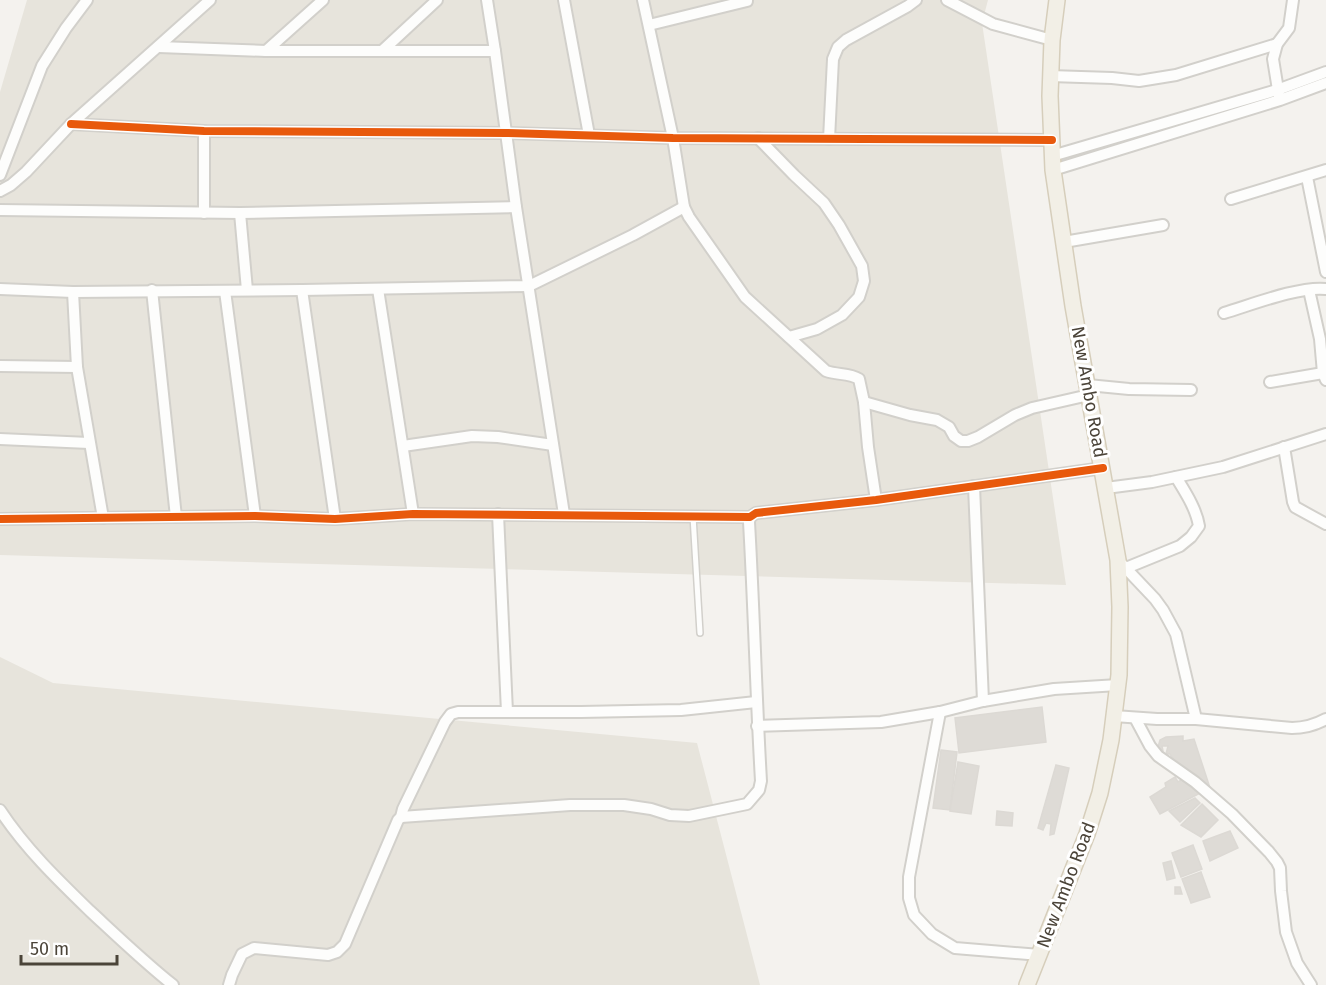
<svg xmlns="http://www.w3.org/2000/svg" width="1326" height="985" font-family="'Fira Sans',sans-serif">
<rect width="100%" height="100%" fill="#f4f2ee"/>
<!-- residential -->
<g fill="#e7e4dc">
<polygon points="27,0 988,0 982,23 1066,585 0,555 0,92"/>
<polygon points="0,657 53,683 697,743 760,985 0,985"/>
</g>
<!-- building -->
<g fill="#dedbd6" stroke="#dcd9d4" stroke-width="1.5">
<polygon points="1042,707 1046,742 959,753 955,718"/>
<polygon points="1183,736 1183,741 1194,739 1210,788 1160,814 1150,797 1166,787 1165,783 1175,777 1178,782 1183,779 1177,761 1174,761 1170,754 1166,754 1168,746 1162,746 1163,751 1160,752 1158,747 1160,740 1166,737"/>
<polygon points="941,750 957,752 950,810 933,808"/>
<polygon points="958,762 979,766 971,814 950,811"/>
<polygon points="1056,765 1069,768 1054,834 1050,835 1051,824 1046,823 1043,830 1038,828"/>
<polygon points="1195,798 1200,803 1180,822 1169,811"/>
<polygon points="1202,804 1218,820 1201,837 1181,825"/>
<polygon points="997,811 1013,813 1012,826 996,825"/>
<polygon points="1230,831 1238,848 1210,861 1203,841"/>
<polygon points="1193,845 1202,869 1181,877 1172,853"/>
<polygon points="1171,861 1175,878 1167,880 1163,863"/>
<polygon points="1201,872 1210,897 1191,903 1182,879"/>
<polygon points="1175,887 1180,887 1182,894 1175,894"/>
</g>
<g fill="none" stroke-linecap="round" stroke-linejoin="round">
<!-- service casing -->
<g stroke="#d2d0cb" stroke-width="8">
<polyline id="service" points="693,516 700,633"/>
</g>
<!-- minor casing -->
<g stroke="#d2d0cb" stroke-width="14">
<g id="minor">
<polyline points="487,0 495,51 516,207 564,514"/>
<polyline points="564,0 589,135"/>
<path d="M643,0l30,138 11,69 5,10 56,80 81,74c11,4 24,2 33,8l5,23 4,45 8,53"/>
<polyline points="947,0 993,24 1052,40"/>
<polyline points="649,25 747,1 747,0"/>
<polyline points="159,47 266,51 495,51"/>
<polyline points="266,51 323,0"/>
<polyline points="382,51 437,0"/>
<polyline points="1050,76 1112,78 1139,81 1176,75 1277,44"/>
<polyline points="1279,96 1273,59 1277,44 1289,28 1293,0"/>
<polyline points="71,124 204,131 507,133 673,138 1052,140"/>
<polyline points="758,138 794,175 824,203 839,225 862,266 864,281 859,297 842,315 817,329 789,337"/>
<polyline points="829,139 833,59 838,47 846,40 908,6 916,0"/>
<polyline points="1052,156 1277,90 1326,72"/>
<polyline points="1053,170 1280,100 1326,83"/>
<polyline points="0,175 42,66 66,28 87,0"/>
<polyline points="1307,177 1326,272"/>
<polyline points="0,191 11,185 26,172 71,124 210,0"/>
<polyline points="1231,199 1326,170"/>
<polyline points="0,210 240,213 516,207"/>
<polyline points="204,213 204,131"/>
<polyline points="240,213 247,290"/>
<polyline points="1064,242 1163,225"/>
<polyline points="0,289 73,292 302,290 529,286 633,235 684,207"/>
<polyline points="378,289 413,514"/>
<polyline points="152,290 176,517"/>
<polyline points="302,290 335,519"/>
<polyline points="1309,290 1320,339 1323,373 1326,380"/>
<polyline points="225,291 255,516"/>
<polyline points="73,292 77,367 103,518"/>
<path d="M1224,313c27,-8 75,-27 102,-24"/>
<polyline points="0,366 77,367"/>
<polyline points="1270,382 1323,373"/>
<polyline points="1088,385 1129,389 1191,390"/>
<polyline points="864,402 910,415 937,420 949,427 954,436 961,441 968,441 978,437 1015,415 1032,408 1089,395"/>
<polyline points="0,439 89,443"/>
<polyline points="403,446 472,436 498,437 553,445"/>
<polyline points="1284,447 1293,502 1295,507 1326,524"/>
<polyline points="974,486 983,701"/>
<polyline points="1106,488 1152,482 1223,467 1326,434"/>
<polyline points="498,514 507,712"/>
<polyline points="0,519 255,516 335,519 413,514 750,517 756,513 876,500 1103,468"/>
<polyline points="1118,560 1155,599 1163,610 1176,634 1196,719"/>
<path d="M1126,568l54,-22 11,-9 8,-11c-3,-18 -14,-34 -23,-49"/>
<polyline points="940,712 909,877 909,898 914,915 932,934 955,948 1040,955"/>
<path d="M1114,716l43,3h39l96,9c13,0 23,-3 34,-9"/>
<polyline points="1135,718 1150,746 1158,756 1195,782 1232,814 1269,852 1277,862 1280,868 1281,891 1286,932 1297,963 1311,985"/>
<polyline points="757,726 881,722 940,712 983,701 1054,689 1118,685"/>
<path d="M0,810c25,38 57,69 90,101 27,25 54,51 83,74"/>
<path d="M401,817l169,-12h54l27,4 19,6 19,1 58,-12 12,-14 2,-9c-5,-86 -7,-172 -12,-259l1,-5"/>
<polyline points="229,985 232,975 242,954 254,948 328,955 337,952 345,944 398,820 401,817 403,809 445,722 451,714 458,712 581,712 681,710 756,702"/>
</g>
</g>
<!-- primary casing -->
<g stroke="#d6cebb" stroke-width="18">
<polyline id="primary" points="1027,985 1087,834 1100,793 1111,740 1119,675 1120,607 1118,560 1073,306 1053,170 1050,96 1052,40 1057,0"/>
</g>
<!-- service -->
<use href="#service" stroke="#fdfdfc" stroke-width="5"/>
<!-- minor -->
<use href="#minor" stroke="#fdfdfc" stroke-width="10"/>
<!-- primary -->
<use href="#primary" stroke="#f2efe6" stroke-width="15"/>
<!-- cycleway casing -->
<g stroke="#fff" stroke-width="11">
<g id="cycleway">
<polyline points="71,124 204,131 507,133 673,138 1052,140"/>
<polyline points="0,519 255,516 335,519 413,514 750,517 756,513 876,500 1103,468"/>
</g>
</g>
<!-- cycleway -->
<use href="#cycleway" stroke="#e8590c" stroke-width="8"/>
</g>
<g text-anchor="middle" stroke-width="6" stroke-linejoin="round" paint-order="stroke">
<!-- street labels -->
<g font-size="18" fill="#4b4439" stroke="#fff">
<text transform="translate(1089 392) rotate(80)" y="6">New Ambo Road</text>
<text transform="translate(1066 885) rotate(-69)" y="6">New Ambo Road</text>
</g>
</g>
<!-- scale -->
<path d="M21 955v9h96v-9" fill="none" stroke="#4b4439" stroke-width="3"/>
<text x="30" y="955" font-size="18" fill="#4b4439" stroke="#ffffff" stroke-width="4.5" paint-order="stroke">50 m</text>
</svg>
